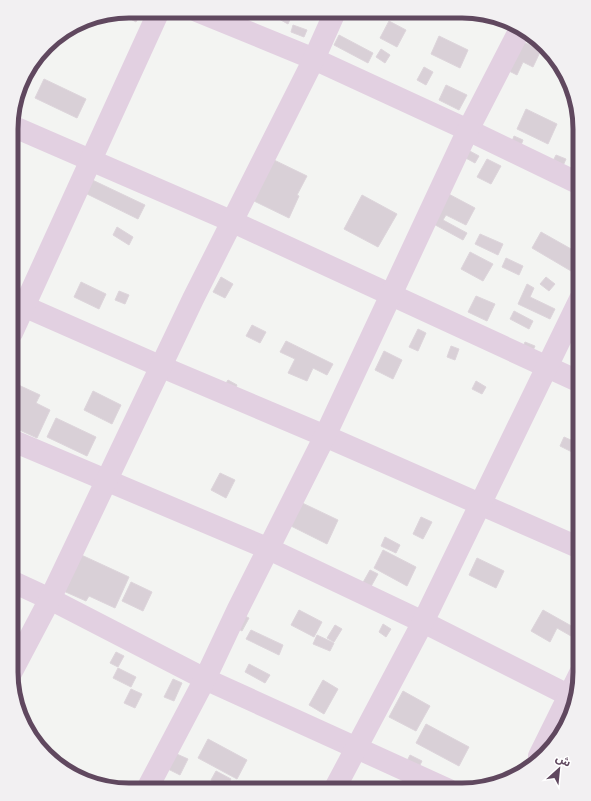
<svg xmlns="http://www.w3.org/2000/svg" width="591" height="801" font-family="'Sofia Sans Condensed','Noto Sans Arabic',sans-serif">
<rect width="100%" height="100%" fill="#f3f4f2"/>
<!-- building -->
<g fill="#d9d0d7" stroke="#ddd5db">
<polygon points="130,11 142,11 136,22 127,17"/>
<polygon points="272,11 285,11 292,15 288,24 270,14"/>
<polygon points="389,21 406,30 397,47 380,38"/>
<polygon points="293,25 307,30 304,37 291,32"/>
<polygon points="339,35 373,53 368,63 334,45"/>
<polygon points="439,36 468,50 460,68 431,54"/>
<polygon points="521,41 541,50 533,67 523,62 517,75 507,70"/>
<polygon points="381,49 390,55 385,63 376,57"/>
<polygon points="424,67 433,72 426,85 417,80"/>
<polygon points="44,79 86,99 77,118 35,98"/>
<polygon points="446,85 467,95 459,110 439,100"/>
<polygon points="526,109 557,124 548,144 517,129"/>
<polygon points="514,136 523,140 520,148 511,144"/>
<polygon points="466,149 479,156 475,163 462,156"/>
<polygon points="556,155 566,159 562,168 552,163"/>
<polygon points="487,159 501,166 491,184 477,177"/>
<polygon points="274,160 307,176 297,195 299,196 289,218 254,201"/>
<polygon points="86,177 145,205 138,219 79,190"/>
<polygon points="443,191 475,208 466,225 446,215 443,220 467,233 463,240 428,221"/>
<polygon points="362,195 397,214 378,247 344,229"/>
<polygon points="117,227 133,237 129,245 113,235"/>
<polygon points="541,232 580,254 571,271 532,248"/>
<polygon points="480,234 503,244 498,255 475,244"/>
<polygon points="470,252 493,264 483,281 461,269"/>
<polygon points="506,258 523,266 519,275 502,267"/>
<polygon points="221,277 233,284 225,298 213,292"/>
<polygon points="546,277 555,284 549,291 540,284"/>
<polygon points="81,282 106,294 99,309 74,297"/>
<polygon points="527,284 534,288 530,297 555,309 550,319 518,304"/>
<polygon points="119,291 129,295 125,304 115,300"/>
<polygon points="476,296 495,304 487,321 468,312"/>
<polygon points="514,311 533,321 529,329 510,319"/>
<polygon points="252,325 266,332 260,343 246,336"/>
<polygon points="418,329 426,333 418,351 409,347"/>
<polygon points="286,341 333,364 327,375 313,368 307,381 288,373 295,359 280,352"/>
<polygon points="525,342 535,346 531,355 521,351"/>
<polygon points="451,346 459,349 455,360 447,357"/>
<polygon points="384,351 402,360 393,379 375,370"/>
<polygon points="228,380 237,385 233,393 223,388"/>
<polygon points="476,381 486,387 482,394 472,389"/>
<polygon points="12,382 40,395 36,403 50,410 37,438 11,426"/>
<polygon points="93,391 121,405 112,424 84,410"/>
<polygon points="56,418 96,437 87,456 47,437"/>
<polygon points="564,437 580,444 580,456 560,446"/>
<polygon points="220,473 235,480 226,498 211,490"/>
<polygon points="296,500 338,520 327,544 285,523"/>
<polygon points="421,517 432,522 423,539 413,534"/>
<polygon points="385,537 400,545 396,553 381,546"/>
<polygon points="383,550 416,567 407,586 374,568"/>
<polygon points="77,553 129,577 115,608 89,596 86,601 59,589"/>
<polygon points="477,558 504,571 496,588 469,575"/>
<polygon points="370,570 378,574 369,590 361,586"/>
<polygon points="131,582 152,592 143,611 122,601"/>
<polygon points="299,610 322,622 314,637 291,625"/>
<polygon points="543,610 575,628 571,636 557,628 550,642 531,631"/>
<polygon points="238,613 249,618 242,631 232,625"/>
<polygon points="383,624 391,629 386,637 379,632"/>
<polygon points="335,625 342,629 334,642 327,638"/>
<polygon points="251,630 283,645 279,655 246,639"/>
<polygon points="317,635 334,643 330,651 313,644"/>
<polygon points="116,652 124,656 118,667 110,663"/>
<polygon points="249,664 270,675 265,683 245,672"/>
<polygon points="118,668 136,677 131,687 113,678"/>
<polygon points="173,679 182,683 174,701 164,697"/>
<polygon points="323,680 338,689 324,714 309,705"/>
<polygon points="131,689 142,694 135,708 124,703"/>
<polygon points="403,691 430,706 416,731 389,717"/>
<polygon points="426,724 469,747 459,766 416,743"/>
<polygon points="208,739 247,760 237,779 198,758"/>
<polygon points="170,751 188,759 180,775 162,766"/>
<polygon points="410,755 422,761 418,769 406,763"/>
<polygon points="216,771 231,779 226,788 211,780"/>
<polygon points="211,782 224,789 206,789"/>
</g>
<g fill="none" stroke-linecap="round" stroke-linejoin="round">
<!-- minor -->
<g stroke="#e2d0e1" stroke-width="22">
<polyline points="197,11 314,59 468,130 580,184"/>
<polyline points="12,126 231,221 580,382"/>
<polyline points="12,301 162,367 325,436 580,548"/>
<polyline points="12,333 159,11"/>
<polyline points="11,440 269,549 423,622 574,698"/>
<polyline points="11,581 50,599 205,679 449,790"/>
<polyline points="11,673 50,599 193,299 314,59 335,12"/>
<polyline points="539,756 580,673"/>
<polyline points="147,789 205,679 238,609 325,436 468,130 520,29"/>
<polyline points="334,790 423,622 580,299"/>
</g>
</g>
<!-- crop -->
<path d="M0 0H591V801H0ZM129 18H462A111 111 0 0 1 573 129V672A111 111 0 0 1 462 783H129A111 111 0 0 1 18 672V129A111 111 0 0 1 129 18Z" fill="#f2f0f2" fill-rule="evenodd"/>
<path fill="none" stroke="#60485f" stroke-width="5" d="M129 18H462A111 111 0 0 1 573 129V672A111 111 0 0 1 462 783H129A111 111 0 0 1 18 672V129A111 111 0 0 1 129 18Z"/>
<!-- north arrow -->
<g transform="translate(559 769) rotate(27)" stroke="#ffffff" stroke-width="3" paint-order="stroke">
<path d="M0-3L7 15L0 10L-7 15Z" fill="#60485f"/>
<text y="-6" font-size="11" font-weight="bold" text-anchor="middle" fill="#60485f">ش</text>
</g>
</svg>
